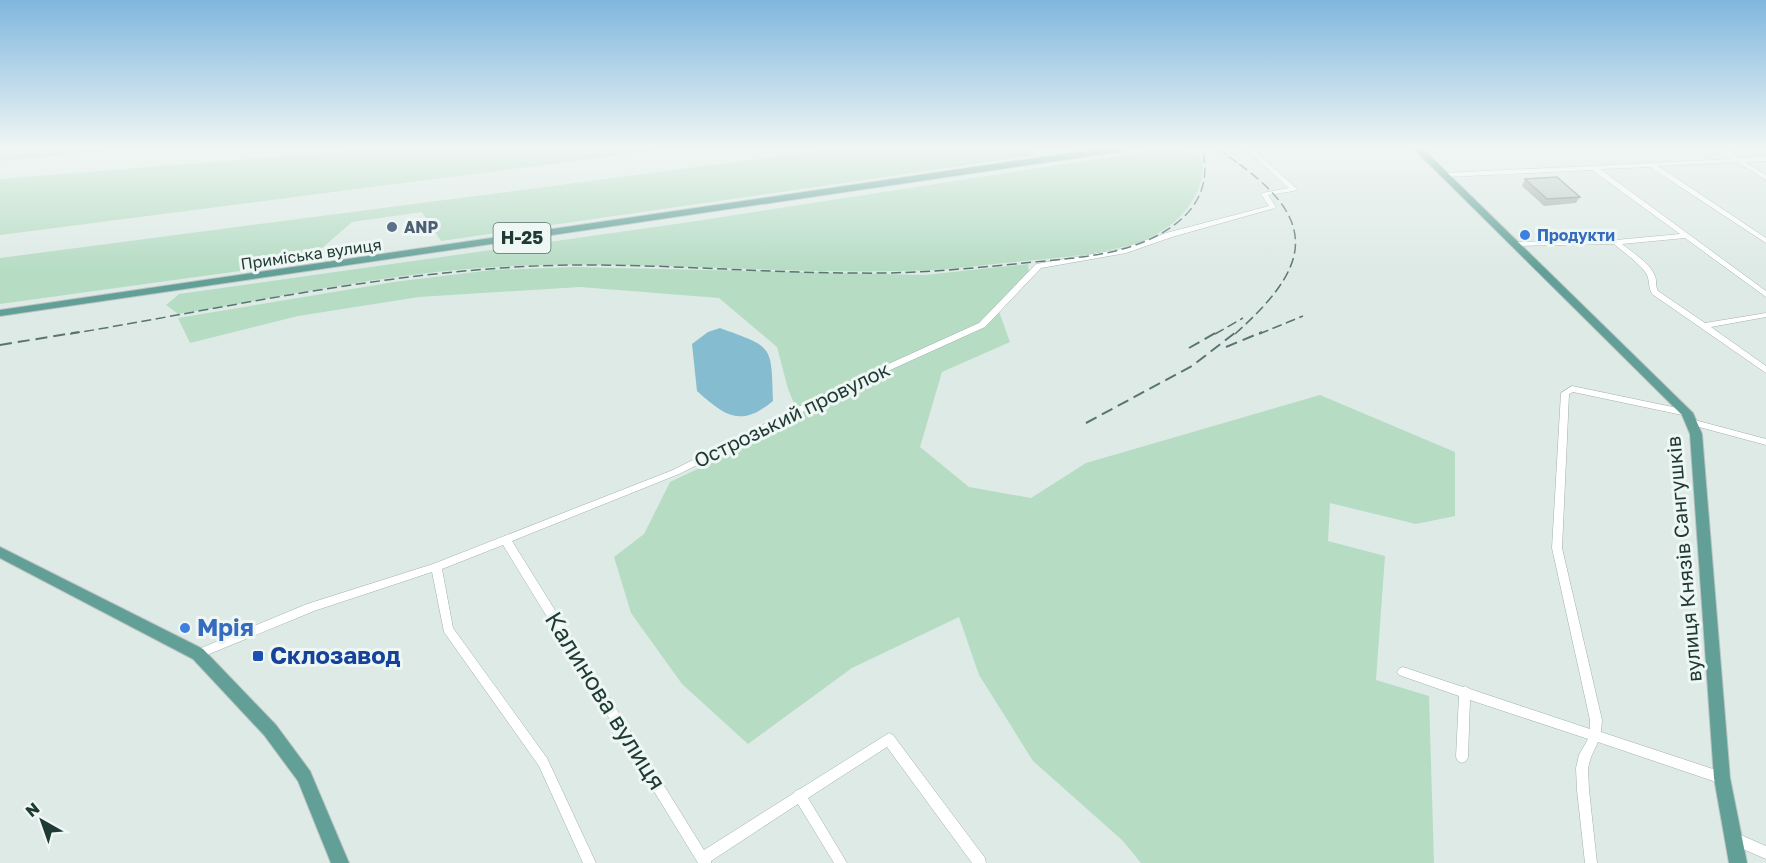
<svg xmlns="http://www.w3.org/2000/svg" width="1766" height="863" font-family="'Golos Text',sans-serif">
<rect width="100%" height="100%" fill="#deeae6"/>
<!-- green -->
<g fill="#b6dcc4">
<polygon points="0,148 139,148 0,161"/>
<polygon points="388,148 675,148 0,235 0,179"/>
<polygon points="843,148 1033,148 1030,156 441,241 422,212 352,222 306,262 0,304 0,258"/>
<path d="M1168,148l22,5 13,7c2,40 -30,71 -66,83 -42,13 -90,16 -134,20 -34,4 -68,8 -102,8 -136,3 -271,-12 -407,-4 -106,6 -212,30 -316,47l-12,-9 13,-11 511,-72z"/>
<polygon points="1028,264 1029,274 997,306 1010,342 942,372 920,447 969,487 1031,498 1086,463 1320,395 1455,452 1455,516 1416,524 1330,503 1328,541 1385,556 1376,680 1429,696 1434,863 1141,863 1122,840 1033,761 979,675 959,617 852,668 748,744 682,684 631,613 614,557 644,534 670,482 801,420 788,389 777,347 719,298 580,287 419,297 298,316 190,343 178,318 394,282 492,270 574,267 925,275"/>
</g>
<!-- water -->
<path fill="#85bcd0" d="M720,328c54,20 51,16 53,73 -33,27 -48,15 -76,-10l-5,-47 16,-12z"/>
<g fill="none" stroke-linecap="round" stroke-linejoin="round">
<!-- minor casing -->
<g stroke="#a1b1ad" stroke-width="1">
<g id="minor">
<polygon points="1245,148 1252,148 1297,189 1294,191 1268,195 1276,207 1275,208 1172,237 1126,253 1041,268 985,327 848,389 679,474 512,541 704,850 794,793 795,791 800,789 889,733 893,735 985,858 986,863 972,863 887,747 808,798 847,863 834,863 798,804 711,861 711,863 698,863 503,545 442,569 453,628 547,758 596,863 583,863 539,766 444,632 432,572 314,611 202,657 198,659 194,657 192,654 194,651 307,604 433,564 673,470 842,385 979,323 1036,264 1121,249 1166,233 1269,206 1261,194 1262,193 1289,188"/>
<path d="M1715,148h8l16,10 27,-1v4l-21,1 21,13v5l-29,-18 -79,4 108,72v5l-116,-76 -50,2 166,122v6l-81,-59 -63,6c11,9 28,19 33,32 2,5 0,9 3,15l47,32 61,-10v4l-55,10 55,39v7l-114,-79c-4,-8 -2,-12 -5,-19 -6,-11 -23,-22 -33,-31l-101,2v-4h3l100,-2 64,-6 -88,-64 -147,7 -3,-2 3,-2 286,-14z"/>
<polygon points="1572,386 1687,410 1691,413 1687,416 1573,392 1569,394 1562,548 1602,720 1601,732 1722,772 1726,774 1728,778 1726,782 1722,784 1598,742 1591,757 1588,768 1589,790 1597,863 1585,863 1577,790 1576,768 1579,755 1588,739 1470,700 1468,757 1466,761 1462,763 1458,761 1456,757 1459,696 1399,675 1397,672 1399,669 1403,667 1463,687 1465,686 1470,689 1590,729 1590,720 1552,548 1561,393"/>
<polygon points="1691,419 1766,439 1766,445 1688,424 1687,422 1688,420"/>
<polygon points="1734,832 1766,846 1766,859 1729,843 1728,838 1729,833"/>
</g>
</g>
<!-- major casing -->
<g stroke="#bcc4c2" stroke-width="2">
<g id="major">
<polygon points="1104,148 1128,148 1124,151 0,316 0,310"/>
<polygon points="1413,148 1422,148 1693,413 1702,434 1730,778 1747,863 1729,863 1714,778 1690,434 1682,415"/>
<polygon points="0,547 203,649 276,725 310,771 349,863 331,863 298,781 264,735 193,659 0,558"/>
</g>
</g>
<!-- minor -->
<use href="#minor" fill="#fff" fill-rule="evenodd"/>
<!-- major -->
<use href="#major" fill="#62a097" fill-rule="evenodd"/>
<!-- rail-far1 -->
<g stroke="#597571" stroke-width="1.5" stroke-dasharray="10 4.5" stroke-linecap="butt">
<polyline points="1217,148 1246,169"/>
<path d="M70,334c143,-24 286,-56 431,-66 119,-9 238,5 357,5 53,1 105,-4 157,-9 43,-5 91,-6 131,-23 41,-18 68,-47 56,-93"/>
<polyline points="1215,334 1243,318"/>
<path d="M1235,334c69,-62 90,-108 4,-170"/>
<polyline points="1259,334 1303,316"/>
</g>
<!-- rail -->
<g stroke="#597571" stroke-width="2" stroke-dasharray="12 6" stroke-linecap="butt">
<polyline points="0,345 79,332"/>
<polyline points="1226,347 1262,332"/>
<polyline points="1189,348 1217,332"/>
<polyline points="1086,423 1192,366 1236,332"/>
</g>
</g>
<!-- wall -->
<polygon fill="#9daba7" points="1525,179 1580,197 1576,203 1544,206 1522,186"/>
<!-- building -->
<polygon fill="#b7c7c2" stroke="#808b88" stroke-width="1.5" points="1557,177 1580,197 1547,199 1525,179"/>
<!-- sky -->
<linearGradient id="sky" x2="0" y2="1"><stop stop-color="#80b7de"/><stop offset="0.55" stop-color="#f0f6f4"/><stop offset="1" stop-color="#f0f6f4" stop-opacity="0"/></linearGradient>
<rect width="1766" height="269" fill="url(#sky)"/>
<!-- markers -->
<circle fill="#5c6f8a" stroke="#eef7f3" stroke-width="2" cx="392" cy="227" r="6"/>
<g fill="#3f7fe0" stroke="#eef7f3" stroke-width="2">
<circle cx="1525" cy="235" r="6"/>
<circle cx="185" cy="628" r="6"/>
</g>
<rect fill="#1a4fb4" stroke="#eef7f3" stroke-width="2" x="252" y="650" width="12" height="12" rx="3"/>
<g text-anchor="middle" stroke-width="6" stroke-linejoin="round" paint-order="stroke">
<!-- far-service labels -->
<g font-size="16" font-weight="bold" fill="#4e5e75" stroke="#eef7f3" text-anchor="start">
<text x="404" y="233">ANP</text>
</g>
<!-- far-shop labels -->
<g font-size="16" font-weight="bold" fill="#366cbe" stroke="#eef7f3" text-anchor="start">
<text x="1537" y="241">Продукти</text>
</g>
<!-- far-street labels -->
<g font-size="16" fill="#1f3935" stroke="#eef7f3">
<text transform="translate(311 254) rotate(-8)" y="6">Приміська вулиця</text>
</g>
<!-- shield labels -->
<rect fill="#eef7f3" stroke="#5d726e" stroke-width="1.5" x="493.5" y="223" width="57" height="30" rx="4.5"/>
<g font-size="18" font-weight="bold" fill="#1f3935">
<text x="522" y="244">Н-25</text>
</g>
<!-- street labels -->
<g font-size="20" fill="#1f3935" stroke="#eef7f3">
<text transform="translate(792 415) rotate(-26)" y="7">Острозький провулок</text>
<text transform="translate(1684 559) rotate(-95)" y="7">вулиця Князів Сангушків</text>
</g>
<!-- near-shop labels -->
<g font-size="24" font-weight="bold" fill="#366cbe" stroke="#eef7f3" text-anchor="start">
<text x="197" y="636">Мрія</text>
</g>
<!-- near-transit labels -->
<g font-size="24" font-weight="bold" fill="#164399" stroke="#eef7f3" text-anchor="start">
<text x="270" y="664">Склозавод</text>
</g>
<!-- near-street labels -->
<g font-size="24" fill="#1f3935" stroke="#eef7f3">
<text transform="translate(605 701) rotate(58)" y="8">Калинова вулиця</text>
</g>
</g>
<!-- north arrow -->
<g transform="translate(42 821) rotate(320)" stroke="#eef7f3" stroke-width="4.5" paint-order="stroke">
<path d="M0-4.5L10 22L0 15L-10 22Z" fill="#1f3935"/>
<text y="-9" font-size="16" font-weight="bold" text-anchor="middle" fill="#1f3935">N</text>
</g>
</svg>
